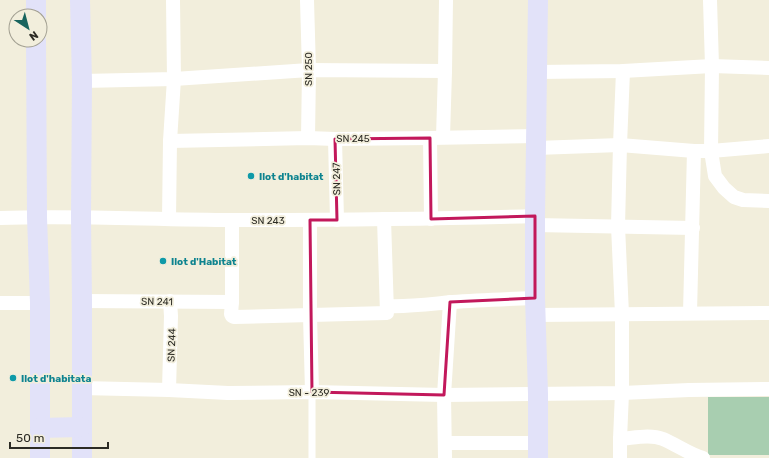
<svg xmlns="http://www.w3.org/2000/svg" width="769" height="458" font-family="Rubik,sans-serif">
<rect width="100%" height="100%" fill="#f2eedc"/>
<!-- green -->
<rect fill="#a8ceb0" x="708" y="397" width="61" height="58"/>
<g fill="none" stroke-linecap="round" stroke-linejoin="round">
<!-- lane -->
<polyline stroke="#fff" stroke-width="7" points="312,458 312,392"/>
<!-- street -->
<g stroke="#fff" stroke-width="14">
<polyline points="307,0 309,70 308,138"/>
<polyline points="710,0 712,66 711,151 715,176 724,188 734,197 743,200 769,201"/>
<polyline points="537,72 623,71 712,66 769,68"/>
<polyline points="82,81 174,79 309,70 445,71"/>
<polyline points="443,137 445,71 446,0"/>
<polyline points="430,138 431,219"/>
<polyline points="335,139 337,220"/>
<polyline points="170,141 308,138 335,139 430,138 537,136"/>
<polyline points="536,148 620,145 694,151 711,151 769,146"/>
<path d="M0,218c78,-3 155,2 233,2 101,0 201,-1 302,-4"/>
<polyline points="169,219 170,141 174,79 173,0"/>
<polyline points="232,220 232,302 231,314 232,316 234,317 387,313 384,219"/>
<polyline points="310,220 310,315 312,392"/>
<polyline points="535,225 693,228"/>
<polyline points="82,301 232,302"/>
<polyline points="0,303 40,303"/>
<path d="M387,306c22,1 43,-2 65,-4 27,-2 55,-3 83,-4"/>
<polyline points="690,313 694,151"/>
<polyline points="536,315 769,313"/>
<polyline points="81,388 169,390 228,393 312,392 444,395 622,393 689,390 769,389"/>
<polyline points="169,390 171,316 170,301"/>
<path d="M620,439c14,-1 30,-5 43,0 14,6 26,15 40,19"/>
<polyline points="445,443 538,443"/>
<polyline points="445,458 444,395 450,302"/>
<polyline points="620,458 620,439 622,393 622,314 618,226 620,145 623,71"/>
</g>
<!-- secondary -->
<g stroke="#e2e2f9" stroke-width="20">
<polyline points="36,0 36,16"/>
<polyline points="80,0 82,81 81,217 82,301 82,458"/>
<polyline points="36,40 37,217 40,303 40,458"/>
<polyline points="40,428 81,427"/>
<polyline points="538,458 538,394 535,298 535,216 538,0"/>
</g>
</g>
<!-- marked area -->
<path fill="none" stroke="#c2185b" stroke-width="3" stroke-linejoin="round" d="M430,138l1,81 104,-3v82l-85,4 -6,93 -132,-3 -2,-172h27l-2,-81z"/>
<!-- markers -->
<g fill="#0f9aa8" stroke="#f2eedc" stroke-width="1.5">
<circle cx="251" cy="176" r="4"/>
<circle cx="163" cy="261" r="4"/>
<circle cx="13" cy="378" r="4"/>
</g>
<g text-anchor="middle" stroke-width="3.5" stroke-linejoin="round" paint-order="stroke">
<!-- street labels -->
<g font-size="10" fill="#2c2b24" stroke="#f2eedc">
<text transform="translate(308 69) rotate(-90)" y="4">SN 250</text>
<text x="353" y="142">SN 245</text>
<text transform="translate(336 179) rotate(-91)" y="4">SN 247</text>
<text x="268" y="224">SN 243</text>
<text transform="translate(157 301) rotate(1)" y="4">SN 241</text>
<text transform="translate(171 345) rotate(-88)" y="4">SN 244</text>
<text x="309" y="396">SN - 239</text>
</g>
<!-- culture labels -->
<g font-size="10" font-weight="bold" fill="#0d838f" stroke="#f2eedc" text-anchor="start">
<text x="259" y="180">Ilot d'habitat</text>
<text x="171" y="265">Ilot d'Habitat</text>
<text x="21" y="382">Ilot d'habitata</text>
</g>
</g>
<!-- north arrow -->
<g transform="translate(28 28) rotate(144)"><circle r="19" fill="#f2eedc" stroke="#a3a092"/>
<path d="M0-3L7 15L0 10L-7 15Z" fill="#18645e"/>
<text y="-6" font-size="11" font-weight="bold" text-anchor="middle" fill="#2c2b24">N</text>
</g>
<!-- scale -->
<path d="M10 442v6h98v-6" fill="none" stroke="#2c2b24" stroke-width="2"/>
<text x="16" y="442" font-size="12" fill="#2c2b24" stroke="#f2eedc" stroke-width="3" paint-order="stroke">50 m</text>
</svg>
